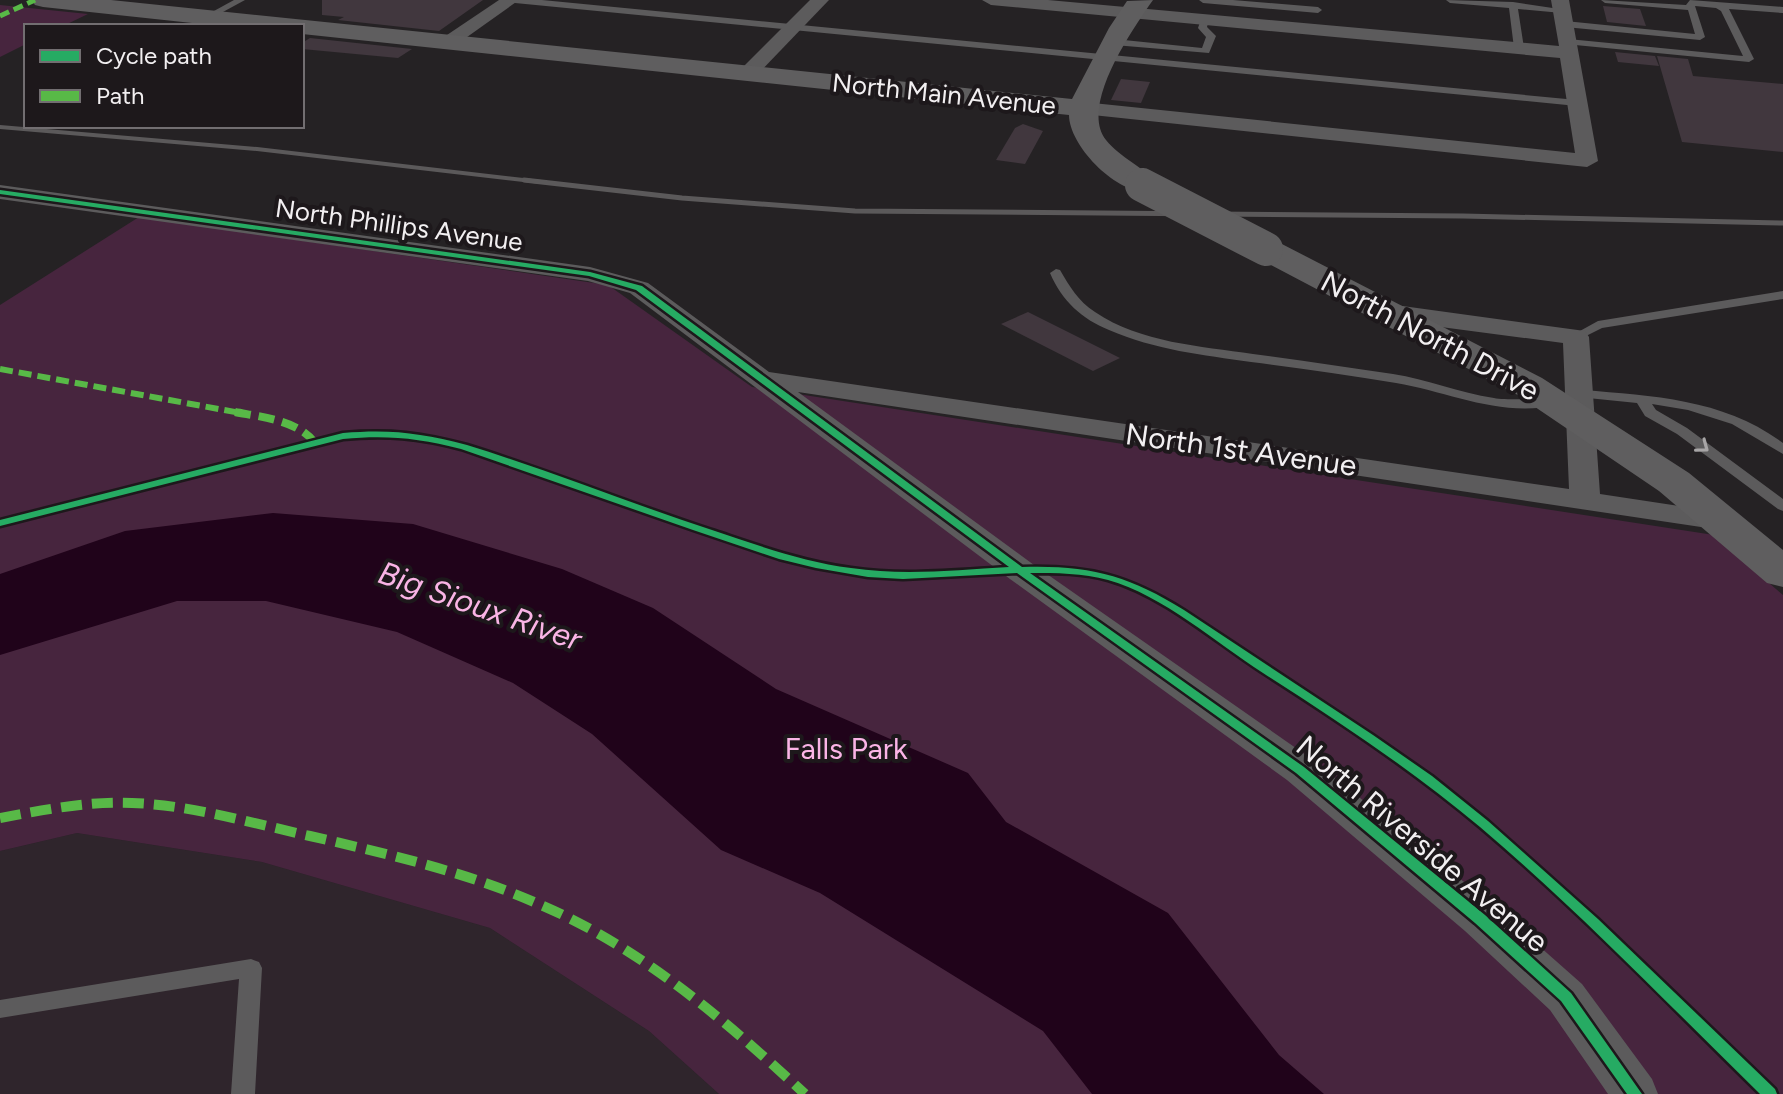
<svg xmlns="http://www.w3.org/2000/svg" width="1783" height="1094" font-family="Figtree,sans-serif">
<rect width="100%" height="100%" fill="#252224"/>
<!-- built -->
<polygon fill="#2f252c" points="77,833 262,862 490,928 649,1031 719,1094 0,1094 0,851"/>
<!-- green -->
<g fill="#47253e">
<polygon points="0,5 88,14 63,26 26,26 26,44 0,57"/>
<polygon points="139,217 608,285 752,387 1714,535 1783,595 1783,1094 719,1094 649,1031 490,928 262,862 77,833 0,851 0,305"/>
</g>
<!-- water -->
<polygon fill="#20031a" points="273,513 413,524 562,569 653,608 776,689 968,773 1006,822 1168,913 1279,1055 1324,1094 1092,1094 1043,1031 820,893 721,850 592,734 513,683 397,632 266,601 177,601 0,655 0,574 125,531"/>
<!-- building -->
<g fill="#41373e">
<polygon points="322,0 483,0 439,31 338,20 344,17 322,15"/>
<polygon points="1603,6 1640,9 1646,26 1607,22"/>
<polygon points="310,38 412,49 398,58 302,49 302,43"/>
<polygon points="1615,52 1655,56 1659,66 1618,62"/>
<polygon points="1657,56 1688,59 1693,76 1783,84 1783,152 1682,142"/>
<polygon points="1121,79 1150,82 1141,103 1111,100"/>
<polygon points="1023,124 1043,131 1025,164 996,160 1015,128"/>
<polygon points="1028,312 1120,358 1093,371 1001,324"/>
</g>
<g fill="none" stroke-linecap="round" stroke-linejoin="round">
<!-- lane -->
<g fill="#5c5b5c" fill-rule="evenodd">
<polygon points="234,0 245,0 210,19 203,17"/>
<polygon points="511,0 542,0 1577,100 1582,103 1577,106 515,3"/>
<polygon points="1199,0 1233,0 1318,7 1322,10 1318,13 1203,3"/>
<polygon points="1446,0 1513,2 1566,10 1562,13 1518,9 1524,48 1519,51 1514,48 1509,8 1450,3"/>
<polygon points="1601,0 1686,5 1690,0 1783,7 1783,13 1729,9 1754,59 1749,62 1565,44 1563,42 1568,39 1743,56 1721,11 1716,8 1695,6 1705,37 1700,40 1565,27 1561,24 1565,21 1695,34 1688,10 1605,3"/>
<polygon points="1205,16 1209,19 1207,27 1216,36 1209,53 1114,45 1109,42 1114,39 1202,48 1206,37 1198,28 1201,19"/>
<path d="M1056,269l4,1c10,17 18,31 35,42 46,31 105,34 158,42 47,6 93,13 140,20 34,5 66,19 101,24 14,3 58,-1 65,4l-2,3c-56,13 -107,-13 -161,-22 -48,-8 -96,-15 -145,-21 -48,-7 -96,-12 -142,-32 -27,-11 -47,-29 -59,-57z"/>
<polygon points="1783,291 1783,299 1602,328 1576,341 1569,337 1598,321"/>
<path d="M1583,390c71,6 141,9 200,53v11l-51,-30 -44,-14 -36,-6 4,6 31,18 96,71v12l-5,-2 -101,-75 -32,-18 -8,-13 -59,-6 -2,-3z"/>
<polygon points="251,959 259,962 262,968 255,1094 231,1094 239,979 0,1018 0,1000"/>
</g>
<!-- street -->
<g fill="#5c5b5c" fill-rule="evenodd">
<polygon points="499,0 519,0 453,47 441,47 438,43 441,39"/>
<polygon points="810,0 829,0 755,77 741,77 738,73 741,69"/>
<polygon points="982,0 1048,0 1559,46 1551,0 1569,0 1598,161 1587,167 1083,114 1073,108 1083,102 1575,153 1560,58 991,5"/>
<polygon points="0,185 590,267 648,283 769,372 1569,489 1563,343 1388,320 1379,317 1375,312 1379,307 1388,304 1585,331 1589,337 1600,494 1732,514 1737,521 1732,528 1721,530 798,392 1034,565 1313,760 1495,907 1582,984 1652,1079 1658,1094 1608,1094 1550,1010 1465,931 1287,780 1010,579 630,293 588,281 0,199"/>
</g>
<!-- secondary -->
<g fill="#5f5e5f" fill-rule="evenodd">
<path d="M31,0h80l961,99 37,-71 18,-27 26,-1c-21,30 -74,106 -47,140 14,18 39,27 51,45l-4,6c-32,8 -84,-44 -84,-76l-767,-81v-8h-82l-177,-19 -8,-2z"/>
<polygon points="1266,239 1278,242 1542,378 1689,473 1783,550 1783,587 1767,583 1659,491 1516,394 1254,256 1250,249 1254,242"/>
</g>
<!-- rail-far1 -->
<polyline stroke="#5b595a" stroke-width="4" points="0,127 257,149 541,182"/>
<!-- rail -->
<polyline stroke="#5b595a" stroke-width="5" points="524,180 682,198 855,211 1463,216 1783,223"/>
<!-- secondary-bridge -->
<polyline stroke="#5f5e5f" stroke-width="34" points="1142,185 1266,249"/>
<!-- quiet-far3 -->
<polyline stroke="#58b947" stroke-width="5" stroke-dasharray="10 5" stroke-linecap="butt" points="0,16 35,0"/>
<!-- quiet-far2 -->
<polyline stroke="#58b947" stroke-width="6" stroke-dasharray="13 6" stroke-linecap="butt" points="0,369 246,414"/>
<!-- quiet-far1 -->
<path stroke="#58b947" stroke-width="8" stroke-dasharray="16 8" stroke-linecap="butt" d="M235,412c26,5 63,8 80,31"/>
<!-- quiet -->
<path stroke="#58b947" stroke-width="10" stroke-dasharray="21 10" stroke-linecap="butt" d="M0,818c44,-8 87,-17 132,-15 60,2 119,20 178,33 78,18 157,36 231,69 100,43 185,116 264,189"/>
<!-- cycleway casing -->
<g stroke="#1d181b" stroke-width="5">
<path id="cycleway" d="M0,190l590,82 52,14 380,281c67,-2 106,8 162,43l189,125 59,41 56,45 110,98 177,170 2,5h-17c-92,-90 -182,-184 -280,-267 -68,-57 -142,-106 -217,-154 -48,-31 -99,-77 -155,-93 -25,-7 -52,-7 -78,-7l274,194 181,148 86,78 71,101h-15l-66,-93 -86,-78 -179,-150 -279,-200 -114,6 -35,-2 -52,-9 -37,-9 -86,-29 -232,-81c-43,-11 -74,-14 -118,-10l-343,87v-6l343,-87c48,-4 78,0 124,12 84,26 165,59 248,86 45,15 89,31 136,37 53,8 105,2 158,-1l-373,-277 -47,-14 -589,-82z"/>
</g>
<!-- cycleway -->
<use href="#cycleway" fill="#26ab63" fill-rule="evenodd"/>
</g>
<!-- one-way arrows -->
<defs><path id="oneway-chevron" d="M-2-3.5L2.5 0L-2 3.5" fill="none" stroke-width="1.6" stroke-linecap="round" stroke-linejoin="round" transform="scale(2)"/></defs>
<use stroke="#a7a5a6" href="#oneway-chevron" transform="translate(1703 447) rotate(37)"/>
<g text-anchor="middle" stroke-width="8" stroke-linejoin="round" paint-order="stroke">
<!-- far-street labels -->
<g font-size="26" fill="#f2eff1" stroke="#1d181b">
<text transform="translate(944 94) rotate(6)" y="9">North Main Avenue</text>
<text transform="translate(399 225) rotate(8)" y="9">North Phillips Avenue</text>
</g>
<!-- street labels -->
<g font-size="30" fill="#f2eff1" stroke="#1d181b">
<text transform="translate(1430 336) rotate(28)" y="10">North North Drive</text>
<text transform="translate(1241 450) rotate(8)" y="10">North 1st Avenue</text>
<text transform="translate(1422 844) rotate(40)" y="10">North Riverside Avenue</text>
</g>
<!-- park labels -->
<g font-size="30" fill="#fab4e6" stroke="#1d181b">
<text x="846" y="759">Falls Park</text>
</g>
<!-- water labels -->
<g font-size="32" font-style="italic" fill="#f9b4e5" stroke="#1d181b">
<text transform="translate(480 606) rotate(19)" y="11">Big Sioux River</text>
</g>
</g>
<!-- legend -->
<rect x="24" y="24" width="280" height="104" fill="#1d181b" stroke="#726e71" stroke-width="2"/>
<rect x="40" y="50" width="40" height="12" fill="#26ab63" stroke="#726e71" stroke-width="2"/>
<text x="96" y="64" font-size="24" fill="#f2eff1">Cycle path</text>
<rect x="40" y="90" width="40" height="12" fill="#58b947" stroke="#726e71" stroke-width="2"/>
<text x="96" y="104" font-size="24" fill="#f2eff1">Path</text>
</svg>
